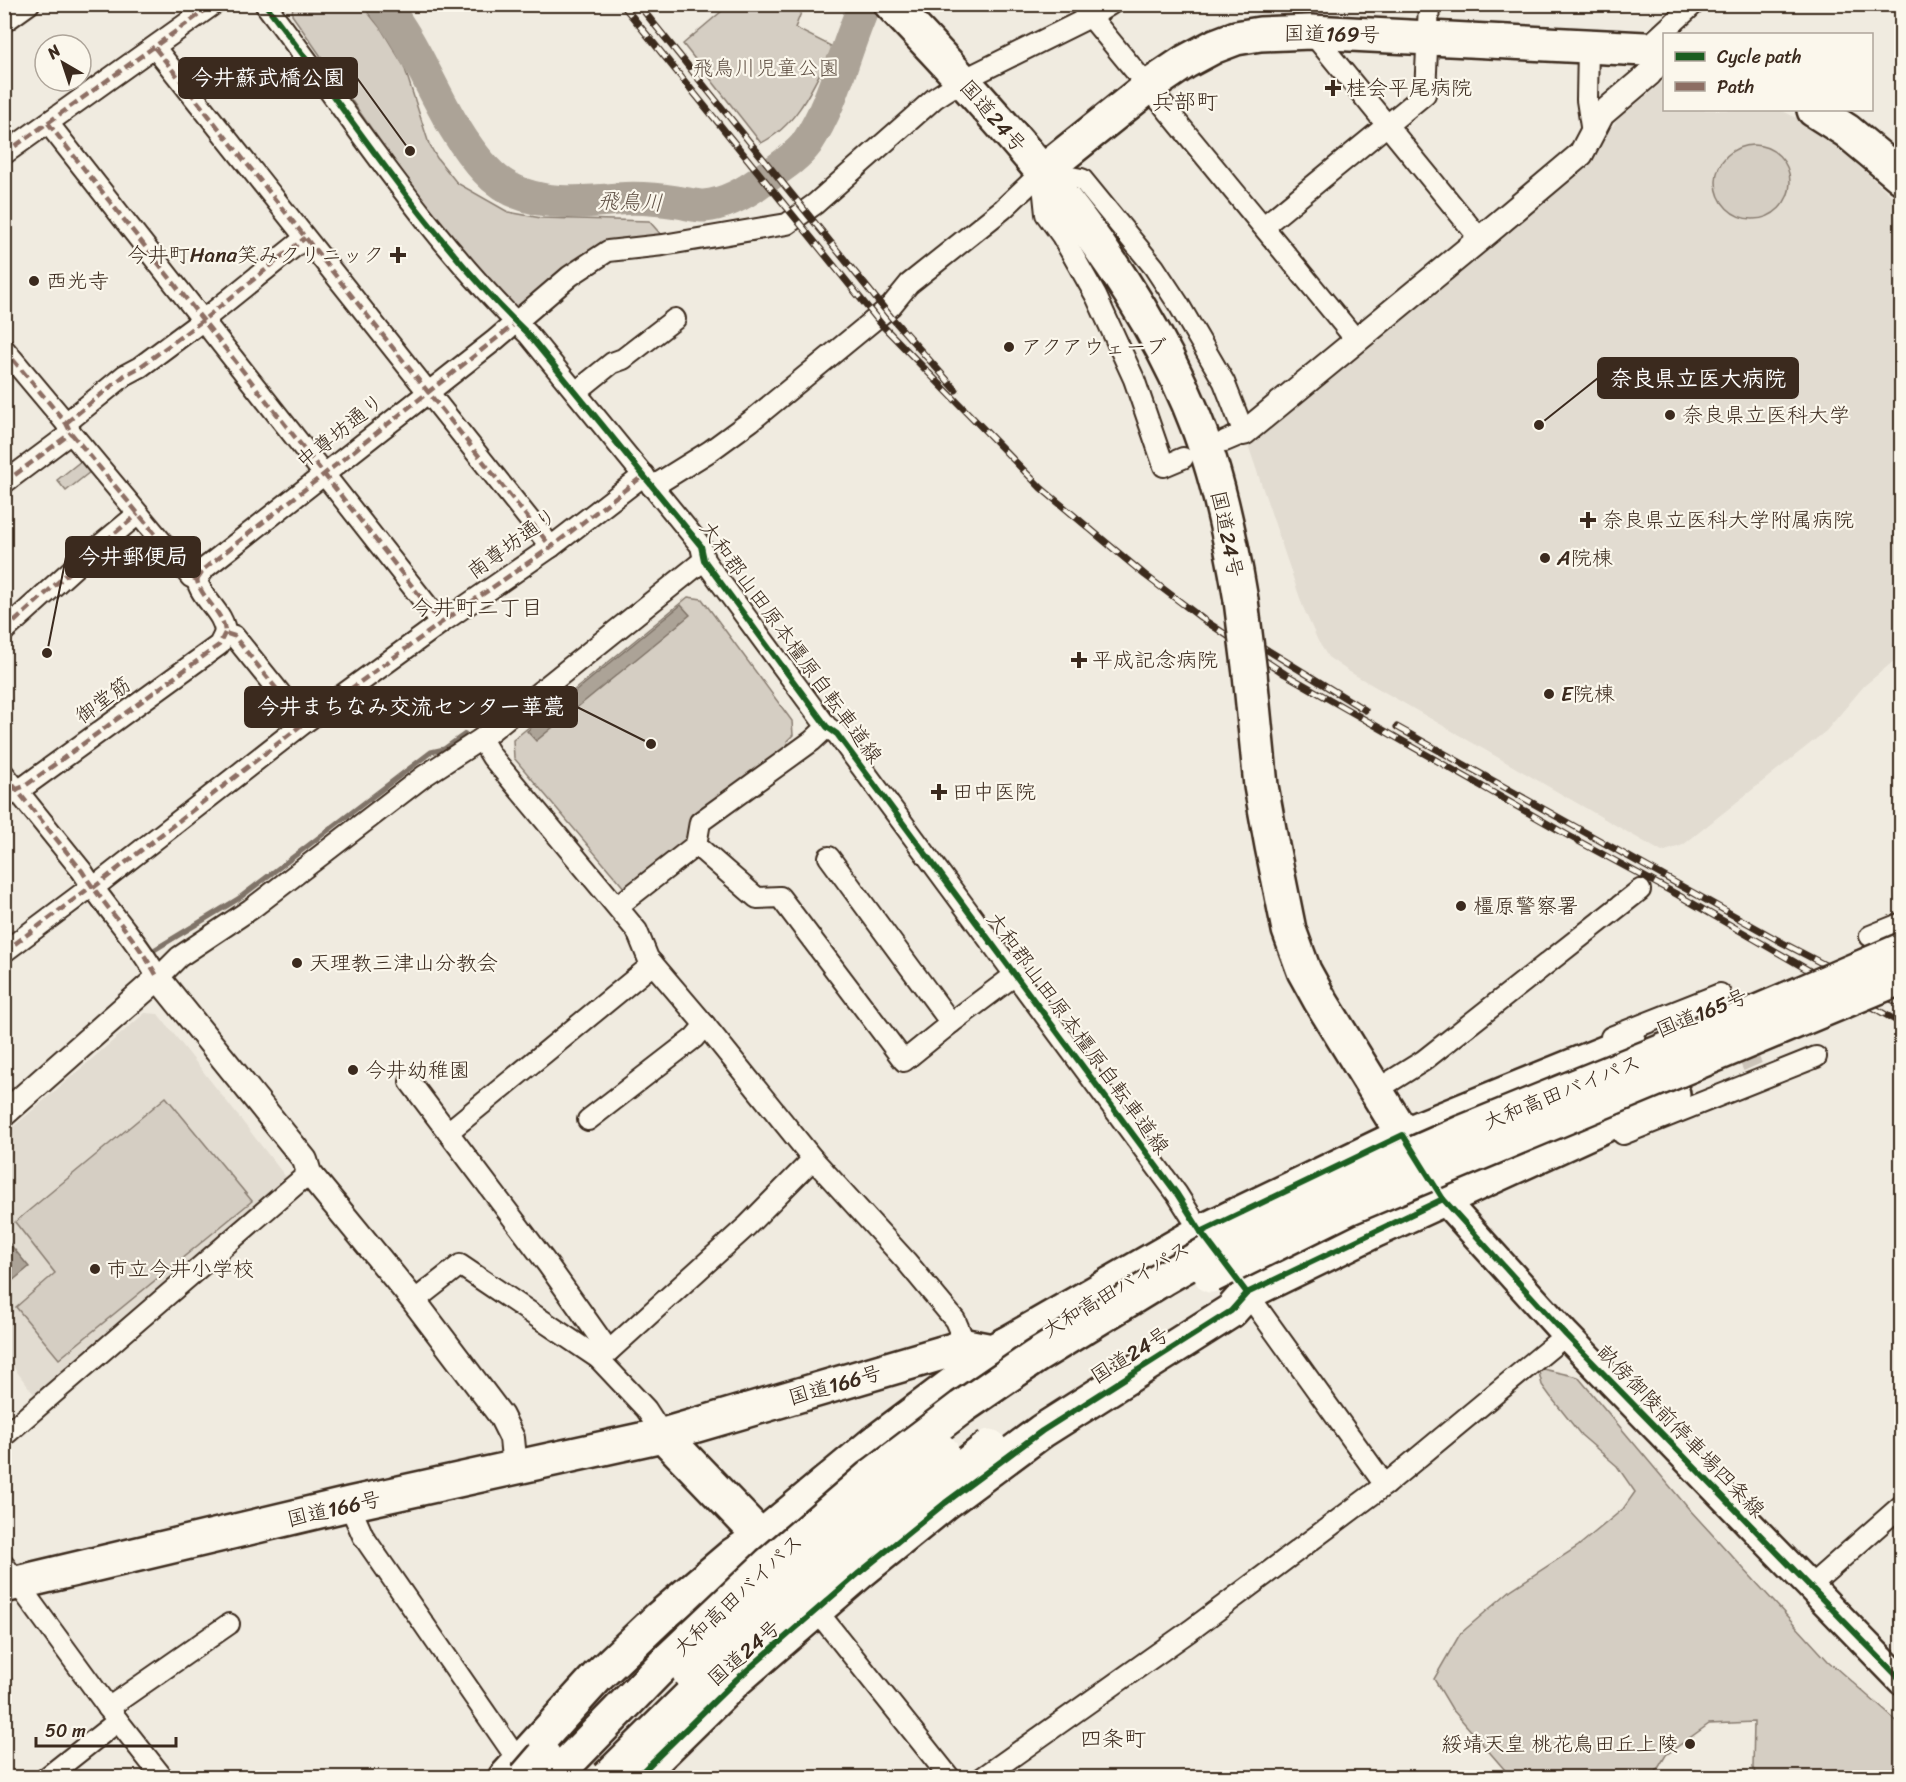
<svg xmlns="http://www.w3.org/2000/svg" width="1906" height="1782" font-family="Sriracha,'Klee One',sans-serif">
<rect width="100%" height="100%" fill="#f0ebe0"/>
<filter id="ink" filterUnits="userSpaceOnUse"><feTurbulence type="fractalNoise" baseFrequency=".0167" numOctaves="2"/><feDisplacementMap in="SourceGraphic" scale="12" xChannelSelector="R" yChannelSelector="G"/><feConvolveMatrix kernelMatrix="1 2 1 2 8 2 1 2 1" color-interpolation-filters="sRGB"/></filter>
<g filter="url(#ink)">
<!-- built -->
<g fill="#e2dcd1">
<polygon points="1664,81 1664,110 1781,110 1802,121 1830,140 1901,204 1901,655 1864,686 1826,731 1683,845 1662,852 1348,671 1328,657 1318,641 1303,607 1244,433 1607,134 1618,119"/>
<polygon points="145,1013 158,1014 289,1181 36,1397 5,1356 5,1134"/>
</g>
<!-- green -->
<g fill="#d5cec3" stroke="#887c70" stroke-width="1.5">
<path d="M293,5h69l20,25 22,36 25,78 8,14 20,25 51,29 33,6 108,3 15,17 -58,6 -84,62 -9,1c-84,-89 -151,-193 -221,-292z"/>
<path d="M804,5l-9,23 38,19c-18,35 -34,78 -72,96l-78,-99 46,-39z"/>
<circle cx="1753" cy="182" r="37"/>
<polygon points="86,457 95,468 66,491 57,480"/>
<polygon points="688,597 702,599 792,721 793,735 787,741 789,746 691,819 687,839 625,889 514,758 513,740"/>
<polygon points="166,1097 252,1201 59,1359 16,1307 55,1273 15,1222"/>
<polygon points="1538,1368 1578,1377 1689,1509 1828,1661 1901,1725 1901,1777 1759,1777 1753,1768 1754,1722 1709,1724 1666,1755 1653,1777 1511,1777 1452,1709 1434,1679 1460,1634 1512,1589 1577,1547 1623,1509 1635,1492 1617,1466 1581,1435 1550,1396 1542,1385"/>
</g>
<!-- water -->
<g fill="#aca397" stroke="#7f7367" stroke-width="1.5">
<polygon points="681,605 690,615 536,741 527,731"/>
<polygon points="4,1237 29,1267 5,1287 4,1287"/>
</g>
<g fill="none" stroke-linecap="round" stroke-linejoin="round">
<!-- stream -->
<polyline stroke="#7f7367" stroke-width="5" points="154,950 238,899 431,752 444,749 465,734"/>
<!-- river -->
<path stroke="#aca397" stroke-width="33" d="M383,4c41,51 58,118 103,166 33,37 87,34 132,29 21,-2 39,0 59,3 8,1 19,4 27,4 23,-2 43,-14 61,-28 14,-10 32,-21 42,-35 28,-42 37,-93 58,-139"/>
<!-- minor-tunnel -->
<polyline stroke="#ccc4b9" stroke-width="20" stroke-dasharray="20 10" stroke-linecap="butt" points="1720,994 1758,1079"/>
<!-- minor casing -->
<g stroke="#3b2a1e" stroke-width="24">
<g id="minor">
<path d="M265,4c85,111 163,234 263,330l173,212 3,14 123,167 10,7 340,460 24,38"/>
<polyline points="1080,4 1357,341"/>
<polyline points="4,22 29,4"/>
<polyline points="1311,32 1480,239"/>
<polyline points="1588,46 1587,100 1592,133"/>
<polyline points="155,48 551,547"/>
<polyline points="1645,49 1694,4"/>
<polyline points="48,123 441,623"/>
<polyline points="4,154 214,4"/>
<polyline points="1042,172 1082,179 1154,267 1179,305 1224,382 1244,433 1225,441"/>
<polyline points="1042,175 1046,214 1062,236 1096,296 1134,379 1164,466 1183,458"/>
<polyline points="1264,226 1425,94 1429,4"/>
<path d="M4,349l62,74 5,10 120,144 6,3c4,19 28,33 28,53l9,3 70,87"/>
<polyline points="576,392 612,363 623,359 675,319"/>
<polyline points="66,423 125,375 140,367 202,321 305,238"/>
<polyline points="4,483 71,433"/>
<polyline points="652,487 710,451 751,421 891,306 909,284 1003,209 1042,172"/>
<polyline points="197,580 205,568 495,340 570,276 608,251 663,245 787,224 815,204 935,98 963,80 1090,17 1111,4"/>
<polyline points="4,631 86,557 138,514"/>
<polyline points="481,739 492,757 637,931 648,958 705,1025 813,1159 906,1261 955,1320 966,1346"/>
<path d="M4,774l78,97c24,38 54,67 76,107l21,-21 72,-48 173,-133 57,-37 223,-179"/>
<polyline points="4,799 17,789 25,786 219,645 225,633"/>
<polyline points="696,845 757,898 780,897 904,1061 951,1023 1015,975"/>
<polyline points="829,857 951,1023"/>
<polyline points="93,888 304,723 441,623 551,547 644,475"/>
<polyline points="618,906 696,845 700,822 812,741 827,727"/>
<polyline points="1870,936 1902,923"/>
<polyline points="4,952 92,886"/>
<polyline points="1611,1037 1720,994"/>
<polyline points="410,1082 548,1265 609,1351 598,1358"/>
<polyline points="1375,1091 1423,1061 1640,890"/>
<polyline points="588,1120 694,1038 705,1025"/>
<polyline points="448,1132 653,964"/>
<polyline points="1623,1134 1816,1057"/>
<polyline points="1247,1293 1385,1485"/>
<polyline points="414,1301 460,1265 598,1358 646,1409 663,1435"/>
<polyline points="609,1351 747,1226 813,1159"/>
<polyline points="4,1436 309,1173"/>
<polyline points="349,1504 363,1536 524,1769"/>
<polyline points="4,1565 118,1721 163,1778"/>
<polyline points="1809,1587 1902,1505"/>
<polyline points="817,1611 950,1778"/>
<polyline points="108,1708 229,1624"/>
<polyline points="46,1778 118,1721"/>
<polyline points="982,1778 1191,1630 1385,1485 1566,1335"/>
</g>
</g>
<!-- tertiary casing -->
<g stroke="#3b2a1e" stroke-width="28">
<g id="tertiary">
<polyline points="1244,433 1480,239 1581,154 1602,114 1649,74 1664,55"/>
<polyline points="4,1114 158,978 305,1160 309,1173 414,1301 501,1416 512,1438 515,1469"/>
</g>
</g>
<!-- secondary casing -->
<g stroke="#3b2a1e" stroke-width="32">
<polyline id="secondary" points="1443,1199 1566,1335 1902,1681"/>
</g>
<!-- trunk casing -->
<g stroke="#3b2a1e" stroke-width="38">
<g id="trunk">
<path d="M891,4c126,133 261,277 318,454 15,47 24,94 32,142"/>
<polyline points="1814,110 1847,131 1902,177"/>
<polyline points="1042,172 1148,87 1185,62 1215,46 1236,38 1260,34 1311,32 1645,49 1664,53"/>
<polyline points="1250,674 1261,786 1272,846 1289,930 1304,971 1320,1000 1415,1154"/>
<polyline points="663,1435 761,1537 774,1554"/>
<polyline points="4,1586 349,1504 663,1435 966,1346 992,1351 1006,1344"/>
<polyline points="505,1778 598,1676 659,1618 733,1555 761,1537 874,1443 1006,1344 1201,1232 1403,1135 1629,1043"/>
<polyline points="636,1778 737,1679 859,1573 945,1503 1042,1431 1231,1311 1247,1293 1376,1230 1673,1094"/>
</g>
</g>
<!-- minor -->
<use href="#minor" stroke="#fbf7ec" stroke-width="20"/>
<!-- tertiary -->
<use href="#tertiary" stroke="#fbf7ec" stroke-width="24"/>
<!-- secondary -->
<use href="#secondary" stroke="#fbf7ec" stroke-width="27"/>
<!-- trunk -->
<use href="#trunk" stroke="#fbf7ec" stroke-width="33"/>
<!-- rail casing -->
<g stroke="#3b2a1e" stroke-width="7">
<g id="rail">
<polyline points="622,4 882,325 1041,488 1145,575 1204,620 1285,674 1569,836 1678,895 1902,1024"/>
<polyline points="638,4 891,317 956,390"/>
<polyline points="1230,627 1365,710"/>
<polyline points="1397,727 1783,943 1902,1005"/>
</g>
</g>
<!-- rail -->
<use href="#rail" stroke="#fbf7ec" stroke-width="4.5" stroke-dasharray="14" stroke-linecap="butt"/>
<!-- trunk-bridge casing -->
<g stroke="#3b2a1e" stroke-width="38" stroke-linecap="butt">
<g id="trunk-bridge">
<polyline points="1241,600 1250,674"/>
<polyline points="1211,1276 1348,1208 1902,977"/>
<path d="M688,1671c82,-77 165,-151 254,-220"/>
<polyline points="525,1778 544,1756"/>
<polyline points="553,1778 670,1658 769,1564 870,1477 962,1407 1035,1357 1164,1278 1230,1240 1322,1194 1463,1132 1715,1030 1902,950"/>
<polyline points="607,1778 695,1691 784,1616 845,1559 990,1446"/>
</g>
</g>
<!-- trunk-bridge -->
<use href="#trunk-bridge" stroke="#fbf7ec" stroke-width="33"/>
<!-- quiet -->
<g stroke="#8d6e63" stroke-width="4.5" stroke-dasharray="9 4.5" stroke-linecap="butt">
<polyline points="155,48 551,547"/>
<polyline points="48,123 441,623"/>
<polyline points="4,154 214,4"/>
<path d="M4,349l62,74 5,10 120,144 6,3c4,19 28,33 28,53l9,3 70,87"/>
<polyline points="66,423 125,375 140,367 202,321 305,238"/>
<polyline points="4,483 71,433"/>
<polyline points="197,580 205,568 516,323"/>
<polyline points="4,631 86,557 138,514"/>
<path d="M4,774l78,97c24,38 54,67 76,107"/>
<polyline points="4,799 17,789 25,786 219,645 225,633"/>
<polyline points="93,888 304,723 441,623 551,547 644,475"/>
<polyline points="4,952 92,886"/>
</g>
<!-- cycleway casing -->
<g stroke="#fbf7ec" stroke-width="10">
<g id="cycleway">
<path d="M265,4c85,111 163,234 263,330l173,212 3,14 123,167 10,7 340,460 24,38 46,61"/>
<polyline points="1201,1232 1403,1135 1443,1199 1566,1335 1902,1681"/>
<polyline points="636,1778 737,1679 859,1573 945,1503 1042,1431 1231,1311 1247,1293 1443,1199"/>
</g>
</g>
<!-- cycleway -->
<use href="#cycleway" stroke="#1b5e20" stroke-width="6"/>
</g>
</g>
<!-- markers -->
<g fill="#3b2a1e" stroke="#fbf7ec" stroke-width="2">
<path d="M1330 79h6v6h6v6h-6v6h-6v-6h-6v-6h6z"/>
<path d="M395 246h6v6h6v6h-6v6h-6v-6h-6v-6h6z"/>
<circle cx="34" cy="281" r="6"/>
<circle cx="1009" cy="347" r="6"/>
<circle cx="1670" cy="415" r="6"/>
<path d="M1585 511h6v6h6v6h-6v6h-6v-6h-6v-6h6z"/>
<circle cx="1545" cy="558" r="6"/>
<path d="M1076 651h6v6h6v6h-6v6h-6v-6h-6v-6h6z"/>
<circle cx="1549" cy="694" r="6"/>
<path d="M936 783h6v6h6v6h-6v6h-6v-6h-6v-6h6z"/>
<circle cx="1461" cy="906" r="6"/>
<circle cx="297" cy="963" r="6"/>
<circle cx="353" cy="1070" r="6"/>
<circle cx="95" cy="1269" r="6"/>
<circle cx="1690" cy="1744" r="6"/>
</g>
<g text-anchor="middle" stroke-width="4.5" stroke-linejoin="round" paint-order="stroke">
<!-- street labels -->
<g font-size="21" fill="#3b2a1e" stroke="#fbf7ec">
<text transform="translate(1332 34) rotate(1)" y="7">国道169号</text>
<text transform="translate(993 116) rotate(49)" y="7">国道24号</text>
<text transform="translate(340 431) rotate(-39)" y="7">中尊坊通り</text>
<text transform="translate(1227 534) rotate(78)" y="7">国道24号</text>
<text transform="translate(512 543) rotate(-36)" y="7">南尊坊通り</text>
<text transform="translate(791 642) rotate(54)" y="7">大和郡山田原本橿原自転車道線</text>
<text transform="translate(103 700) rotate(-36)" y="7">御堂筋</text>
<text transform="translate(1702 1013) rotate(-22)" y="7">国道165号</text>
<text transform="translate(1078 1033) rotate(54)" y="7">大和郡山田原本橿原自転車道線</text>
<text transform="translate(1562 1092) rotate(-22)" y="7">大和高田バイパス</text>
<text transform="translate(1116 1289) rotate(-31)" y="7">大和高田バイパス</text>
<text transform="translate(1130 1355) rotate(-32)" y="7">国道24号</text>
<text transform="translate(835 1385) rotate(-16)" y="7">国道166号</text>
<text transform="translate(1681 1431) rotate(46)" y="7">畝傍御陵前停車場四条線</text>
<text transform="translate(334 1509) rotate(-13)" y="7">国道166号</text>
<text transform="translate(738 1595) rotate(-43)" y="7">大和高田バイパス</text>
<text transform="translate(744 1653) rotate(-41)" y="7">国道24号</text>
</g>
<!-- park labels -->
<g font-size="21" fill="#625347" stroke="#fbf7ec">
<text x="766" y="75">飛鳥川児童公園</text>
</g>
<!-- poi labels -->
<g font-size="21" fill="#3b2a1e" stroke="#fbf7ec" text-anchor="start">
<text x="1346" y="95">桂会平尾病院</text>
<text x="384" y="262" text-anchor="end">今井町Hana笑みクリニック</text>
<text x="46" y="288">西光寺</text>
<text x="1021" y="354">アクアウェーブ</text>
<text x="1682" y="422">奈良県立医科大学</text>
<text x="1602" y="527">奈良県立医科大学附属病院</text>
<text x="1557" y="565">A院棟</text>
<text x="1092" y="667">平成記念病院</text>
<text x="1561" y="701">E院棟</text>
<text x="952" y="799">田中医院</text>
<text x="1473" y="913">橿原警察署</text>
<text x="309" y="970">天理教三津山分教会</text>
<text x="365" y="1077">今井幼稚園</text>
<text x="107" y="1276">市立今井小学校</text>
<text x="1678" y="1751" text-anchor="end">綏靖天皇 桃花鳥田丘上陵</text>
</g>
<!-- neighbourhood labels -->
<g font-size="22" fill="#3b2a1e" stroke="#fbf7ec">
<text x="1185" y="109">兵部町</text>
<text x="477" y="615">今井町二丁目</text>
<text x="1113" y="1746">四条町</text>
</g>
<!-- water labels -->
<g font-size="22" font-style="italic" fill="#635448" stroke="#fbf7ec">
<text transform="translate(630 201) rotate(2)" y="8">飛鳥川</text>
</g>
</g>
<!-- callouts -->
<path fill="none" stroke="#3b2a1e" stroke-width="2" d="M410 151L357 78M1539 425L1598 378M47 653L66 557M651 744L577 707"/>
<g fill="#3b2a1e" stroke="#fbf7ec" stroke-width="2">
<circle cx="410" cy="151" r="6"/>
<circle cx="1539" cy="425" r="6"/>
<circle cx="47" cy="653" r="6"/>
<circle cx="651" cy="744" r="6"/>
</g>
<g fill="#3b2a1e" stroke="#3b2a1e" stroke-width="2">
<rect x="179" y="58" width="178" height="40" rx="6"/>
<rect x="1598" y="358" width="200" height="40" rx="6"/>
<rect x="66" y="537" width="134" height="40" rx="6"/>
<rect x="245" y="687" width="332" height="40" rx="6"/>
</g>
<g font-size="22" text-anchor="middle" font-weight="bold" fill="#fff">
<text x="268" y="85">今井蘇武橋公園</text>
<text x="1698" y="386">奈良県立医大病院</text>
<text x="133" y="564">今井郵便局</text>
<text x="411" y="714">今井まちなみ交流センター華甍</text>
</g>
<!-- margin -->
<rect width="1906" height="1782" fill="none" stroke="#fbf7ec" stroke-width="24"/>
<rect x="12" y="12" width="1882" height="1758" fill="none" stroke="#3b2a1e" stroke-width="2" filter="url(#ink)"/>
<!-- legend -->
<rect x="1663" y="33" width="210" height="78" fill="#fbf7ec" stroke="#aea59a" stroke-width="1.5"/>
<rect x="1675" y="52" width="30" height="9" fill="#1b5e20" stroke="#aea59a" stroke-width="1.5"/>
<text x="1717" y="63" font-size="18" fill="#3b2a1e">Cycle path</text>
<rect x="1675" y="82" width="30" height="9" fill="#8d6e63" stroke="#aea59a" stroke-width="1.5"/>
<text x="1717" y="93" font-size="18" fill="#3b2a1e">Path</text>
<!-- north arrow -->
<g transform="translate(63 63) rotate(321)"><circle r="28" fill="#fbf7ec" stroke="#aea59a" stroke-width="1.5"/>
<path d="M0-4.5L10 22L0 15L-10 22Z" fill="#3b2a1e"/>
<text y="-9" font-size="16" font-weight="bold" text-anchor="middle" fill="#3b2a1e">N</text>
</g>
<!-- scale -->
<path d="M36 1737v9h140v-9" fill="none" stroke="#3b2a1e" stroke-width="3"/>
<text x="45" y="1737" font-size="18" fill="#3b2a1e" stroke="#fbf7ec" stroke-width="4.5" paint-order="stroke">50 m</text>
</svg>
